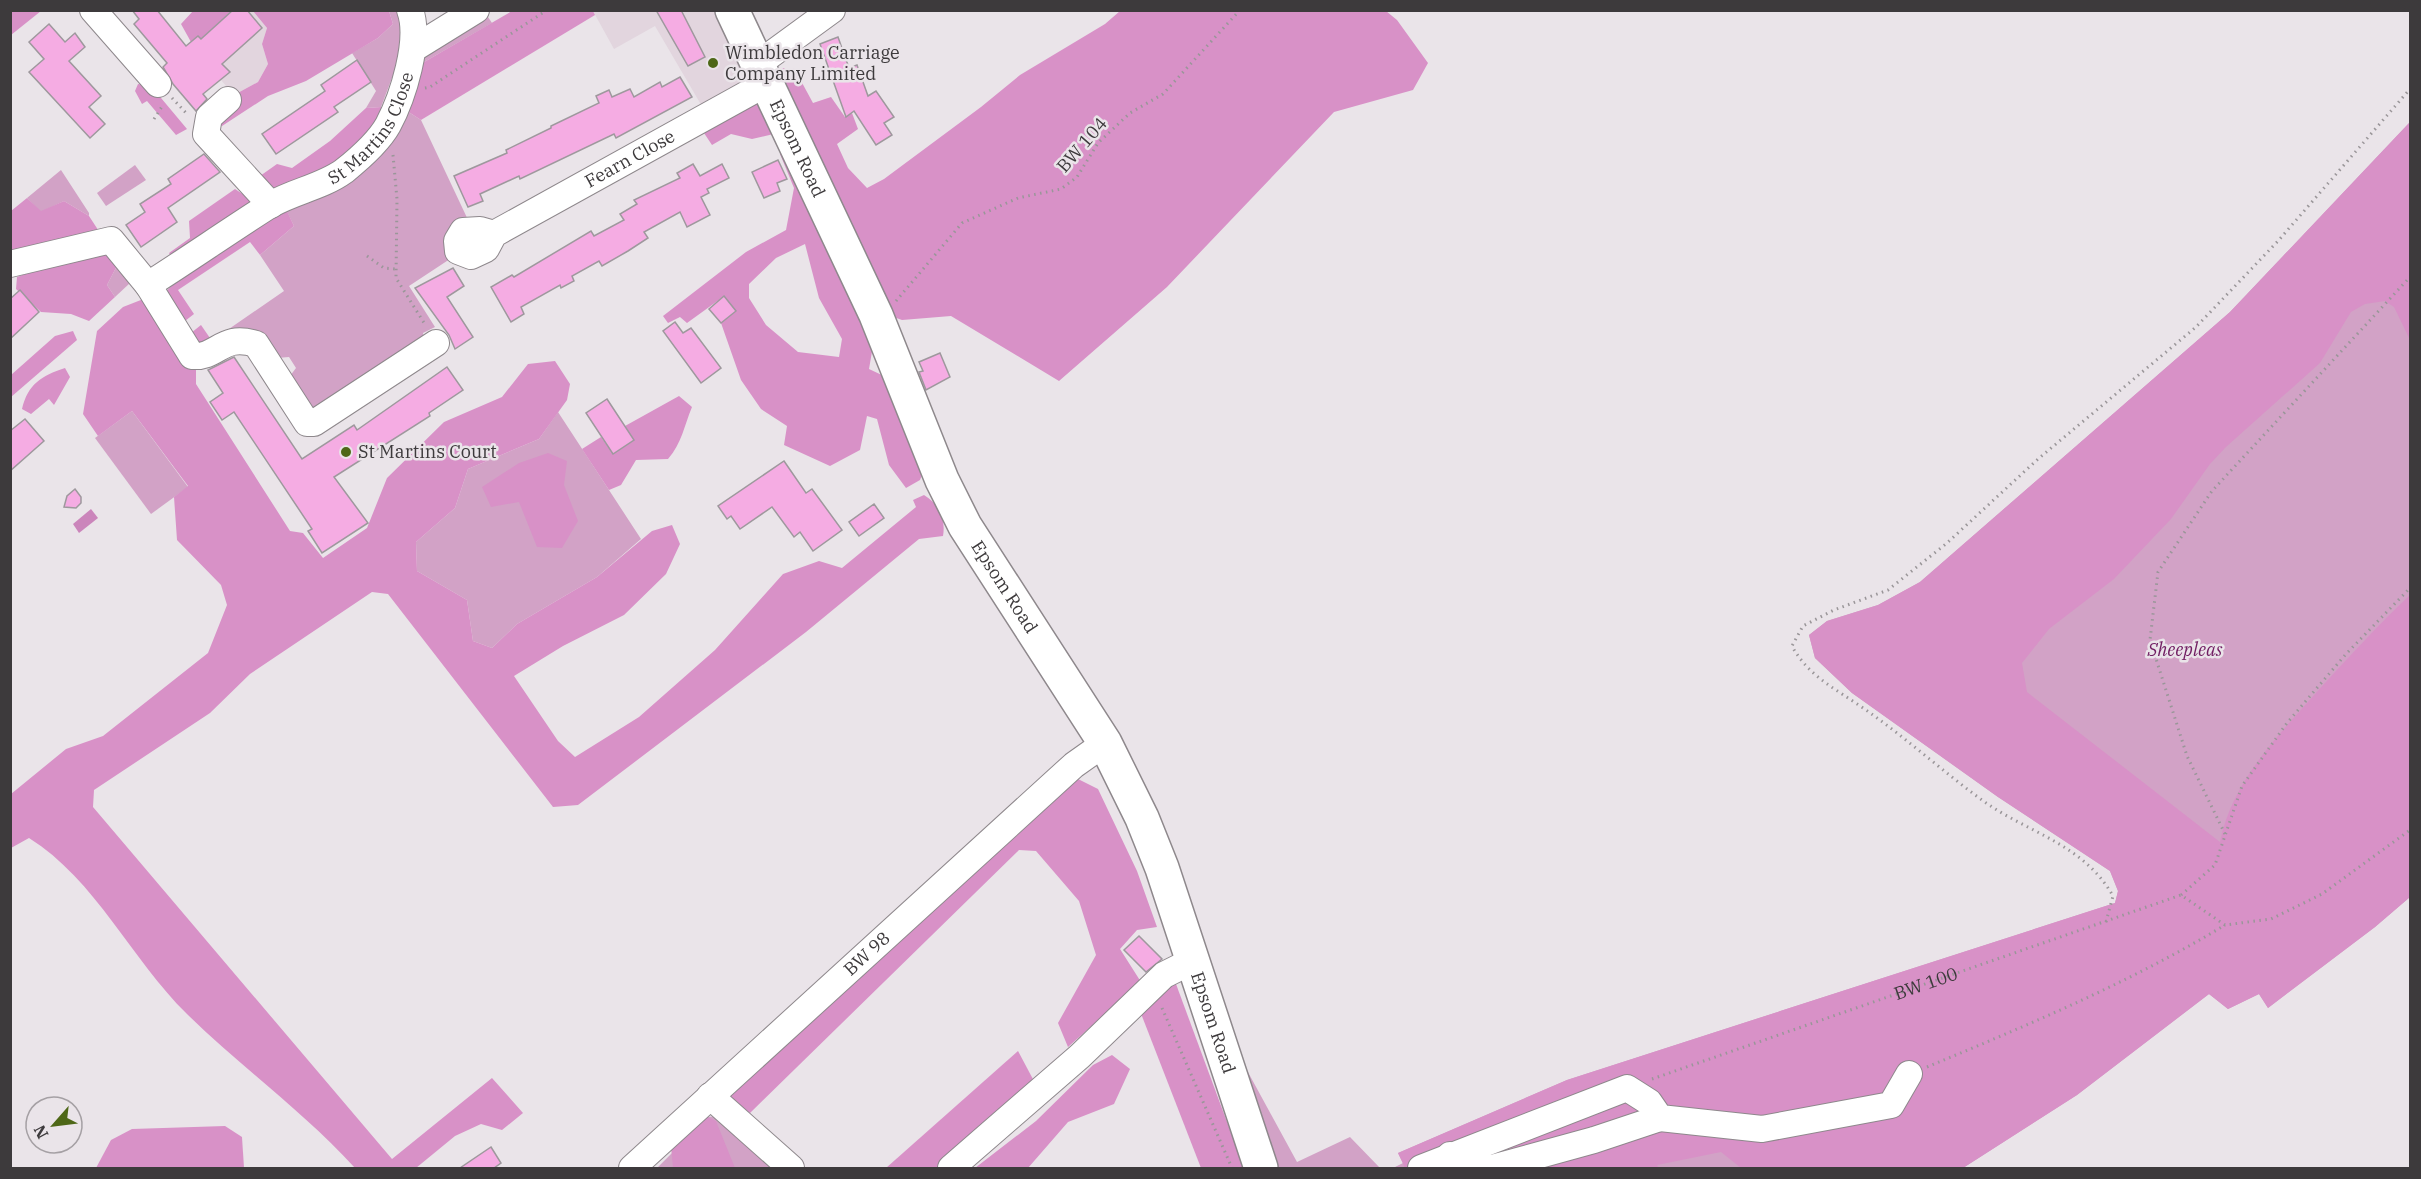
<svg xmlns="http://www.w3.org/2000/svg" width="2421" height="1179" font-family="'IBM Plex Serif',serif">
<rect width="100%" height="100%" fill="#eae4e9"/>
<!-- built -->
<g fill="#e2d5de">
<polygon points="233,11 253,11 267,28 262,44 268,64 258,82 234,95 221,80 229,72 201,39"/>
<polygon points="593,11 724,11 757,80 703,108 655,26 614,49"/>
</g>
<!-- green -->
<g fill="#d2a2c6">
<polygon points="389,11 400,11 401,54 381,107 366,108 376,91 352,53 378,38 393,24"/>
<polygon points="484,11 492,23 419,65 421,54"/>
<polygon points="407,111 421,120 469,222 453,257 409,286 435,327 423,333 425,343 310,414 290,376 296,368 289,357 277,358 226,331 284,291 260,255 294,226 286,210"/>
<polygon points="2410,122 2410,897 2375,927 2268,1008 2259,994 2228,1009 2209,994 2077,1095 1963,1168 1659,1168 1656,1165 1649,1168 1393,1168 1403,1163 1398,1153 1567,1080 2115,903 2118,891 2110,871 1998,797 1852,693 1815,658 1809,635 1827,621 1878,605 1920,582 2230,312"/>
<polygon points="135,165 146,180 106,206 97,193"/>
<polygon points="61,170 89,213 89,216 64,201 41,212 27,198"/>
<polygon points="119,262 130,283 115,297 107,285"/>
<polygon points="132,411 188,487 151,514 95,438"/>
<polygon points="558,412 641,539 597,577 517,624 492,648 473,641 467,600 417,571 416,542 455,508 468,469 539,439"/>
<polygon points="1243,1063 1297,1162 1350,1137 1380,1168 1273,1168"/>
<polygon points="718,1116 780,1168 657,1168 672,1153 671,1146 707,1117"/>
</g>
<!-- forest -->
<g fill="#d891c7" fill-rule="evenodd">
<polygon points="11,10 41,10 41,11 11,35"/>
<polygon points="193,11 233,11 201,39 198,36 191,42 181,24"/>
<polygon points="253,11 389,11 393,24 378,38 306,81 268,96 222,126 215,119 234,95 258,82 268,64 262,44 267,28"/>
<polygon points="512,11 593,11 595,15 421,120 407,111 419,65"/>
<polygon points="1120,11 1386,11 1397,20 1428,63 1413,90 1334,112 1167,287 1059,381 951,316 902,320 888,315 775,79 778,68 794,68 813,103 831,97 845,117 852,113 858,129 837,144 848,168 867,188 884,179 981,107 1020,75 1105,24"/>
<polygon points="138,84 151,86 187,129 176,135 147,101 142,104 135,91"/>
<polygon points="751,98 766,105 778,133 752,139 731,134 712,145 704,133 713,118"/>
<polygon points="381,107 382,122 324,175 272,193 260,176 277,164 292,168 330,141 366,108"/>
<path d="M2410,122v218l-16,-33 -9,-6 -20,3 -14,8 -31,51 -94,84 -16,17 -39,55 -57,60 -65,50 -27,34 5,29 193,150c12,-60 56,-104 95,-148 31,-34 62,-68 95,-99v302l-35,30 -107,81 -9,-14 -31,15 -19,-15 -132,101 -114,73h-222l-20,-16 -64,13 2,3h-254l-7,-15 169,-73 548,-177 3,-12 -8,-20 -112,-74 -146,-104 -37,-35 -6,-23 18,-14 51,-16 42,-23 310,-270z"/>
<path d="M786,152l88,188 -5,29 17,8 38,93 -4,10 -14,8 -17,-23 -12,-46 -10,-3 -7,34 -30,16 -46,-21 3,-19 -26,-17 -20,-29 -20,-57 15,-12 -13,-14 -36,26 -7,-6 -12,6 -5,-7 83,-64 40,-22 8,-42 -14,-34zM805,244l14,54 23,41 -3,18 -41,-5 -32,-27 -17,-27v-14l27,-26z"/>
<polygon points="235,189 252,200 286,209 294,226 260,255 250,242 178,290 194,314 185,321 161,296 182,276 169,253 190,238 189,221"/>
<polygon points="27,198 41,211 64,201 89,216 119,262 107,285 115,297 89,321 71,314 41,312 16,289 17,277 39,269 11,256 11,211"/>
<path d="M146,298l50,72v14l94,147 13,2 20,25 44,-30 20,-50 57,-56 58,-25 26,-33 27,-3 15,23 -3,16 -28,39 -71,30 -13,39 -39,34 1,29 50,29 6,41 19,7 25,-24 80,-47 55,-46 20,-6 8,19 -14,30 -42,41 -61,31 -49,30 44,65 17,16 64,-40 76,-67 68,-76 36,-13 23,7 74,-61 -3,-7 11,-5c15,9 22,24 19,41l-24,3 -113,93 -228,173 -25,2 -165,-213 -16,-2 -122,82 -40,39 -116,77 -1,17 299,352 100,-81 31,35 -21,17 -21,-6 -26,12 -39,32h-61c-51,-56 -114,-101 -168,-154 -56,-55 -91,-134 -158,-176l-18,10v-54l55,-45 37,-13 105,-83 19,-48 -6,-20 -44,-45 -3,-43 14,-11 -56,-75 -34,25 -15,-22 14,-83 26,-24z"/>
<polygon points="201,325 212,341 196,352 191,333"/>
<polygon points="73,331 77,340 11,397 11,375 55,336"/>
<path d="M65,368l5,9 -16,28 -5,-6 -18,15 -9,-5c6,-25 19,-33 43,-41z"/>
<path d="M679,396l13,11c-8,19 -10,36 -24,52l-32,1 -15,25 -12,5 -27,-41 19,-12 12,17 21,-14 -9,-14z"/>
<polygon points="548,453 567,461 564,485 578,521 562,548 537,547 519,502 491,507 482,487 519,463"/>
<polygon points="1074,777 1098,789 1137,871 1157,927 1137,930 1120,949 1141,982 1068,1047 1058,1023 1096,955 1079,901 1036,851 1019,850 750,1113 734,1105 726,1094"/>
<polygon points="1176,984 1244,1168 1201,1168 1140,1011 1162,990"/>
<polygon points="1018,1051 1035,1083 938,1168 886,1168"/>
<polygon points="1112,1055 1130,1069 1114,1104 1068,1122 1028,1168 975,1168 1036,1121 1093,1065"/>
<polygon points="707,1117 716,1121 735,1168 673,1168 671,1146"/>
<polygon points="225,1126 242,1137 244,1168 96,1168 111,1140 132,1129"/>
</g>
<!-- water -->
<polygon fill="#cb85bb" points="91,509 98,518 79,533 73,524"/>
<!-- building -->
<g fill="#f5ace3" stroke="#9e989d" stroke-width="1.5">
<polygon points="132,10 157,10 186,46 198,36 201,39 233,10 247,10 262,28 222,64 230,72 203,94 207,99 196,111 173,84 163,67 167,63 134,24 139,19"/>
<polygon points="656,10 681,10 705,57 688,66"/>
<polygon points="49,24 65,42 75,33 85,47 69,61 101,96 89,107 105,124 90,138 29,72 44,59 29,42"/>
<polygon points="838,37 849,68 857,65 868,96 876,91 894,117 884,123 892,135 876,145 854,111 846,117 820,44"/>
<polygon points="357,60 371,82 334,107 338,112 276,154 262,134 325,91 321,85"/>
<polygon points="680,77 692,97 616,138 614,134 520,179 519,176 480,194 483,201 468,207 454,176 507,153 506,150 551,128 551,126 599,103 596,96 609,90 612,97 630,89 634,97 660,82 662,87"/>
<polygon points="204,154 220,172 168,208 177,222 141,247 126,225 145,212 140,204 171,184 168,179"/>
<polygon points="778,160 787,179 777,183 780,191 764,198 752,172"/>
<polygon points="693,164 700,176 722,164 729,178 707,189 709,193 701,197 710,215 687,227 680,212 644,232 648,238 628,251 602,266 599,261 572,276 574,281 561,288 560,285 521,307 524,314 511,322 491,287 512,275 514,277 591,231 594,236 624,220 620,214 637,204 634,200 680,178 677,173"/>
<polygon points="453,268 464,286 447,297 473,337 455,349 449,335 415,288"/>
<polygon points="20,290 39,312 10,339 10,299"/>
<polygon points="724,296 736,311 721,323 709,309"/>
<polygon points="675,322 683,333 691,328 721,368 701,383 663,331"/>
<polygon points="940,353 950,377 926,390 919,372 923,371 919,362"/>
<polygon points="234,357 302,459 354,425 357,430 447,367 463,390 429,413 430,416 334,477 368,523 322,553 308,531 312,529 234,412 222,420 210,402 223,393 208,370"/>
<polygon points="607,399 634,440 613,454 586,413"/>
<polygon points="25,419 44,441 10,471 10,431"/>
<polygon points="784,461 806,493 812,489 842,530 813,551 800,532 794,537 772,507 740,529 731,516 727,519 718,506"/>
<polygon points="75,489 81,497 81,503 76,508 64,507 67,496"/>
<polygon points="874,504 884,518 859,536 849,522"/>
<polygon points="1139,936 1162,959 1146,972 1124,950"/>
<polygon points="491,1147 501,1163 494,1168 460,1168"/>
</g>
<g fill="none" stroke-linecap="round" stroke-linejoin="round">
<!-- minor casing -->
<g stroke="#8e888c" stroke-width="28">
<g id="minor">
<polyline points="93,10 158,84"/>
<polyline points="413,49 476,10"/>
<polyline points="758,64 832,10"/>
<polyline points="228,100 209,117 206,134 271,205"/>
<path id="s2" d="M494,234l-14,-4 -17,1 -6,10 1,10 13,5 15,-7 8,-15 273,-151"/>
<path d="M10,264l101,-24 37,45 44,71c27,2 29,-23 64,-12l51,79h7l122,-80"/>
<path id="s3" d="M148,285c41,-26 81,-54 122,-80 24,-14 52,-18 74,-34 15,-12 35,-30 44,-46 15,-28 33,-85 22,-115"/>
<polyline points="710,1096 791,1168"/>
<polyline points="1450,1155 1469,1165 1492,1168 1594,1140 1660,1118"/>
<path id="s4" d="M632,1168l442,-403 31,-22"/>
<polyline points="951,1168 1080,1056 1164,975 1192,961"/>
<polyline points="1421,1168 1627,1088 1649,1102 1660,1118 1762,1129 1891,1105 1909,1074"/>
</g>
</g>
<!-- major casing -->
<g stroke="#8e888c" stroke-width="36">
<g id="major">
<path id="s5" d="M732,10l144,305 66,165 23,46 140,217 37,75 20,50 99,300"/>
</g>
</g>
<!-- path -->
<g stroke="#9a9699" stroke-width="3" stroke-dasharray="1.5 4.5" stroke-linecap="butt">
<polyline points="425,88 430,87 547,10"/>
<polyline points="172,98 188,115"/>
<polyline points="154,119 163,105"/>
<polyline points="393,155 397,199 396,278 426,326"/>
<polyline points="367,256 384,268 396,269"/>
<polyline points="896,301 962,223 1018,198 1061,189 1077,177 1098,143 1130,113 1163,94 1240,10"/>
<polyline points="2225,834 2187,756 2150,640 2158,572 2212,491 2410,277"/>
<polyline points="2181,895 2215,865 2242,786 2287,723 2346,654 2410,588"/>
<path d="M2106,922l7,-26c-30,-53 -86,-63 -131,-96 -40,-29 -78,-64 -119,-92 -27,-19 -55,-32 -71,-62l11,-20 31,-16 54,-20 59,-47 91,-84 158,-132 82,-86 132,-152"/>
<polyline points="1162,1008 1232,1168"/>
<path d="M1927,1067c101,-42 204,-85 298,-142"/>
<path id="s1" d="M1652,1079l529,-184 44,30 46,-6 51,-25 88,-64"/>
</g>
<!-- minor -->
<use href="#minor" stroke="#fff" stroke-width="26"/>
<!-- major -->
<use href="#major" stroke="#fff" stroke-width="33"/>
</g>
<!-- markers -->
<g fill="#4e6717" stroke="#eae4e9" stroke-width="2">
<circle cx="713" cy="63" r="6"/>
<circle cx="346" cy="452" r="6"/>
</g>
<g text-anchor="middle" stroke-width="5" stroke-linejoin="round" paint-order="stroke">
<!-- poi labels -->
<g font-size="18" fill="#3d3a3c" stroke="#eae4e9" text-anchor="start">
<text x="725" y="59">Wimbledon Carriage<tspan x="725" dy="21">Company Limited</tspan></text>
<text x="358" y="458">St Martins Court</text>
</g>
<!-- street labels -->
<g font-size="18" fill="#3d3a3c" stroke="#eae4e9">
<text dy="6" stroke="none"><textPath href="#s3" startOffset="279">St Martins Close</textPath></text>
<text transform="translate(1082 145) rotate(-49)" y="6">BW 104</text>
<text dy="6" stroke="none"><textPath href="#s5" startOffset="153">Epsom Road</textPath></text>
<text dy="6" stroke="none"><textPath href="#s2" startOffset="256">Fearn Close</textPath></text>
<text dy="6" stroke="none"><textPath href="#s5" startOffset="639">Epsom Road</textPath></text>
<text dy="6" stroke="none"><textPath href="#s4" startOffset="318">BW 98</textPath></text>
<text dy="6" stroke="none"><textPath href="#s1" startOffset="290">BW 100</textPath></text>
<text dy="6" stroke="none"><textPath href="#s5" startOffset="1125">Epsom Road</textPath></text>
</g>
<!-- park labels -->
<g font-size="18" font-style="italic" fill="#711e63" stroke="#eae4e9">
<text x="2185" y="656">Sheepleas</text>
</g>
</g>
<!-- border -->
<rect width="2421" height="1179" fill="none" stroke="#3d3a3c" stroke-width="24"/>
<!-- north arrow -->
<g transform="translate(54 1125) rotate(242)"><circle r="28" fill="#eae4e9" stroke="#a5a0a4" stroke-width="1.5"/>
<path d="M0-4.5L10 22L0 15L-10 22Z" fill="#4e6717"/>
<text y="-9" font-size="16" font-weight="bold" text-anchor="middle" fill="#3d3a3c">N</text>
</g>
</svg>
